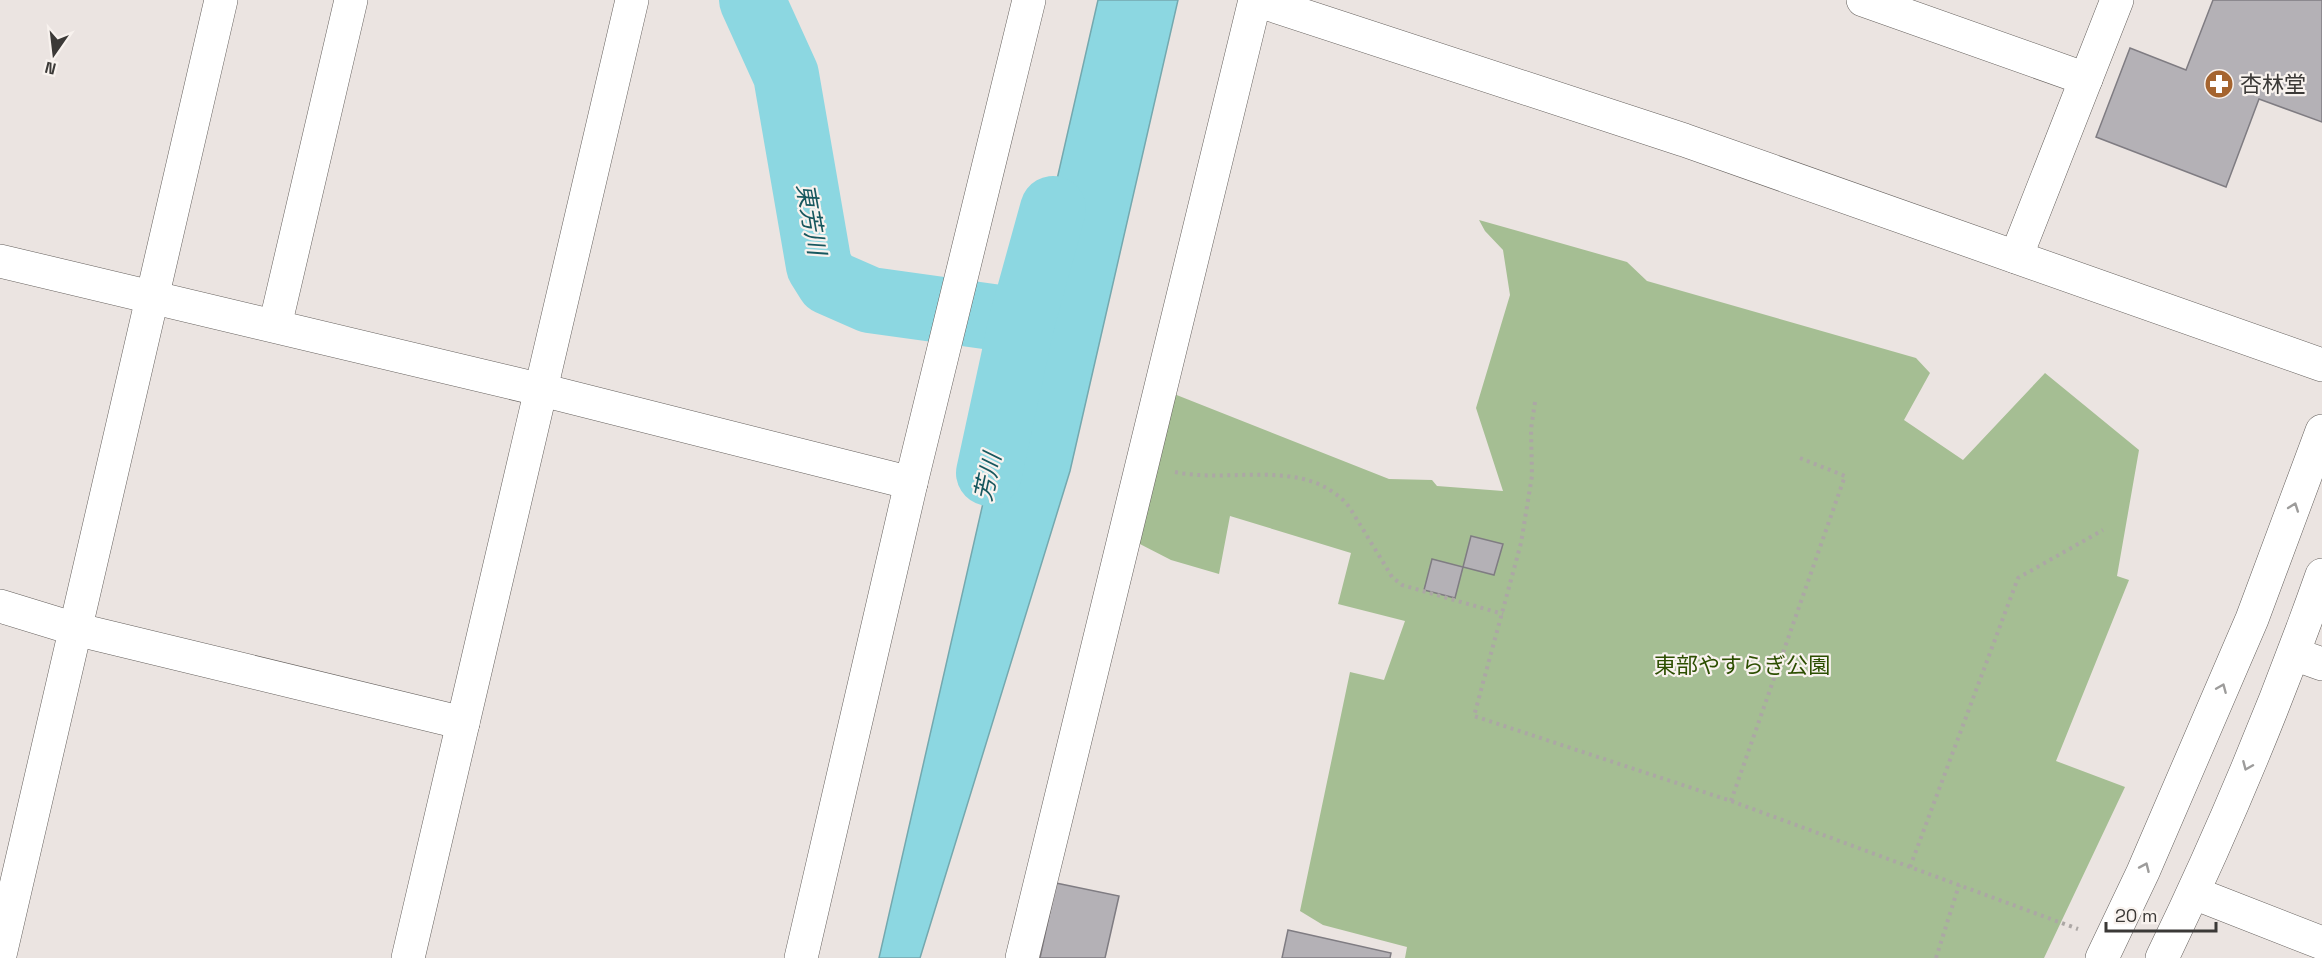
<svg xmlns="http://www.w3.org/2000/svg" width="2322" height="958" font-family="'Space Grotesk','Noto Sans JP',sans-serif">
<rect width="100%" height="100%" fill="#ebe4e1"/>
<!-- green -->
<polygon fill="#a5be93" points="1479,220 1627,262 1647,281 1916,358 1930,373 1904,420 1963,460 2045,373 2139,450 2117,576 2129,580 2056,761 2125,787 2044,958 1405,958 1407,947 1323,925 1300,911 1350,672 1384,680 1405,621 1338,604 1351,553 1230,516 1219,574 1171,560 1134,541 1169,392 1389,479 1432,480 1437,486 1503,491 1476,408 1510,295 1503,250 1485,231"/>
<!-- water -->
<polygon fill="#8cd7e1" stroke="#74a8ae" stroke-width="1.5" points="1098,0 1178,0 1070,471 920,958 879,958"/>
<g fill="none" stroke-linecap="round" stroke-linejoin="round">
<!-- river -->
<g stroke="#8cd7e1" stroke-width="66">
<polyline points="752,0 786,75 819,266 829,282 870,300 1022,321"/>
<polyline points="989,473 1022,321 1053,209"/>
</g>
</g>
<!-- building -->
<g fill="#b4b1b6" stroke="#7f7c82" stroke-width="1.5">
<polygon points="2213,0 2322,0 2322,122 2259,99 2226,187 2096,137 2130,48 2186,70"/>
<polygon points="1471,536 1503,544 1494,575 1463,567"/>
<polygon points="1432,559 1463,567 1455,598 1424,590"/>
<polygon points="1056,883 1119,896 1105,958 1040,958"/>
<polygon points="1288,930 1391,953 1390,958 1282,958"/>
</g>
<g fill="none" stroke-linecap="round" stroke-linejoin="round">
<!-- minor casing -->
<g stroke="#65605d" stroke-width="34">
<g id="minor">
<polyline points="1256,0 1684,140 2322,365"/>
<polyline points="1863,0 2086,79"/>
<polyline points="2016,257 2117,0"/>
<polyline points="0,261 542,390 911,483"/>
<polyline points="275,326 351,0"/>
<polyline points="0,606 75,629 463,723"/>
<polyline points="2294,654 2322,664"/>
<polyline points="2194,893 2322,943"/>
<polyline points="0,955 221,0"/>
<polyline points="408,958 632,0"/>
<polyline points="801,958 911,483 1029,0"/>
<polyline points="1022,958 1255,0"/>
</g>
</g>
<!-- tertiary casing -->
<g stroke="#65605d" stroke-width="34">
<g id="tertiary">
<polyline points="2102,958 2143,872 2252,619 2322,431"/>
<path d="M2162,958c60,-124 114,-253 160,-383"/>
</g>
</g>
<!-- path -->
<g stroke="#aca7a5" stroke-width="4" stroke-dasharray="3 4.5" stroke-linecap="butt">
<polyline points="1535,402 1531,429 1532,476 1521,543 1474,716 1731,801 2078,929"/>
<path d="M1175,472c55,12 127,-15 171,31 6,7 10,16 15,23 10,17 21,34 31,51l10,8 101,29"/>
<polyline points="1731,801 1845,476 1800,458"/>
<polyline points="1910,867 2018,578 2103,530"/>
<polyline points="1936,958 1959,885"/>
</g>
<!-- minor -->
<use href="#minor" stroke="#fff" stroke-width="33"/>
<!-- tertiary -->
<use href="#tertiary" stroke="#fff" stroke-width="33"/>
</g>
<!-- one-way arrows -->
<defs><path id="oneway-chevron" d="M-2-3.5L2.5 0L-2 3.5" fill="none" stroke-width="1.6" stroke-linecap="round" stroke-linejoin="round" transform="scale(1.5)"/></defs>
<g stroke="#9d9c9b">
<use href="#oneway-chevron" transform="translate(2294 507) rotate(-70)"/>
<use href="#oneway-chevron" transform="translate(2222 688) rotate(-67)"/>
<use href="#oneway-chevron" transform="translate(2247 766) rotate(113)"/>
<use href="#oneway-chevron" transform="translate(2145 867) rotate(-66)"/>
</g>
<!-- icons -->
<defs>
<g id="pharmacy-disc" transform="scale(1.5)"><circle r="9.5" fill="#a5642f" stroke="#f8f2ee"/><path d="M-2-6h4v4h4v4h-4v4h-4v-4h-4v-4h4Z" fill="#fff"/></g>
</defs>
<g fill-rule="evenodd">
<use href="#pharmacy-disc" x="2219" y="84"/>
</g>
<g text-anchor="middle" stroke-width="4.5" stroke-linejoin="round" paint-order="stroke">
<!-- poi labels -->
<g font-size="22" fill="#3b3937" stroke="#f8f2ee" text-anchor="start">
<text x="2240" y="92">杏林堂</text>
</g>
<!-- park labels -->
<g font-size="22" fill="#2c4e01" stroke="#f8f2ee">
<text x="1742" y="673">東部やすらぎ公園</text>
</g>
<!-- water labels -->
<g font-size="24" font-style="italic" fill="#16575e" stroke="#f8f2ee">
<text transform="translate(811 219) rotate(80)" y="8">東芳川</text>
<text transform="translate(988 477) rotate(-78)" y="8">芳川</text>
</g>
</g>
<!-- north arrow -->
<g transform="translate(54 54) rotate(194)" stroke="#f8f2ee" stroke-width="4.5" paint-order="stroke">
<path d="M0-4.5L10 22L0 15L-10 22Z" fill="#3b3937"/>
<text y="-9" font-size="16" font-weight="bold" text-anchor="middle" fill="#3b3937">N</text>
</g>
<!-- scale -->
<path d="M2106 922v9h110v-9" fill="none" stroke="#3b3937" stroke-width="3"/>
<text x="2115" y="922" font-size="18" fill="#3b3937" stroke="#f8f2ee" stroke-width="4.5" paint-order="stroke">20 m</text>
</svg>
